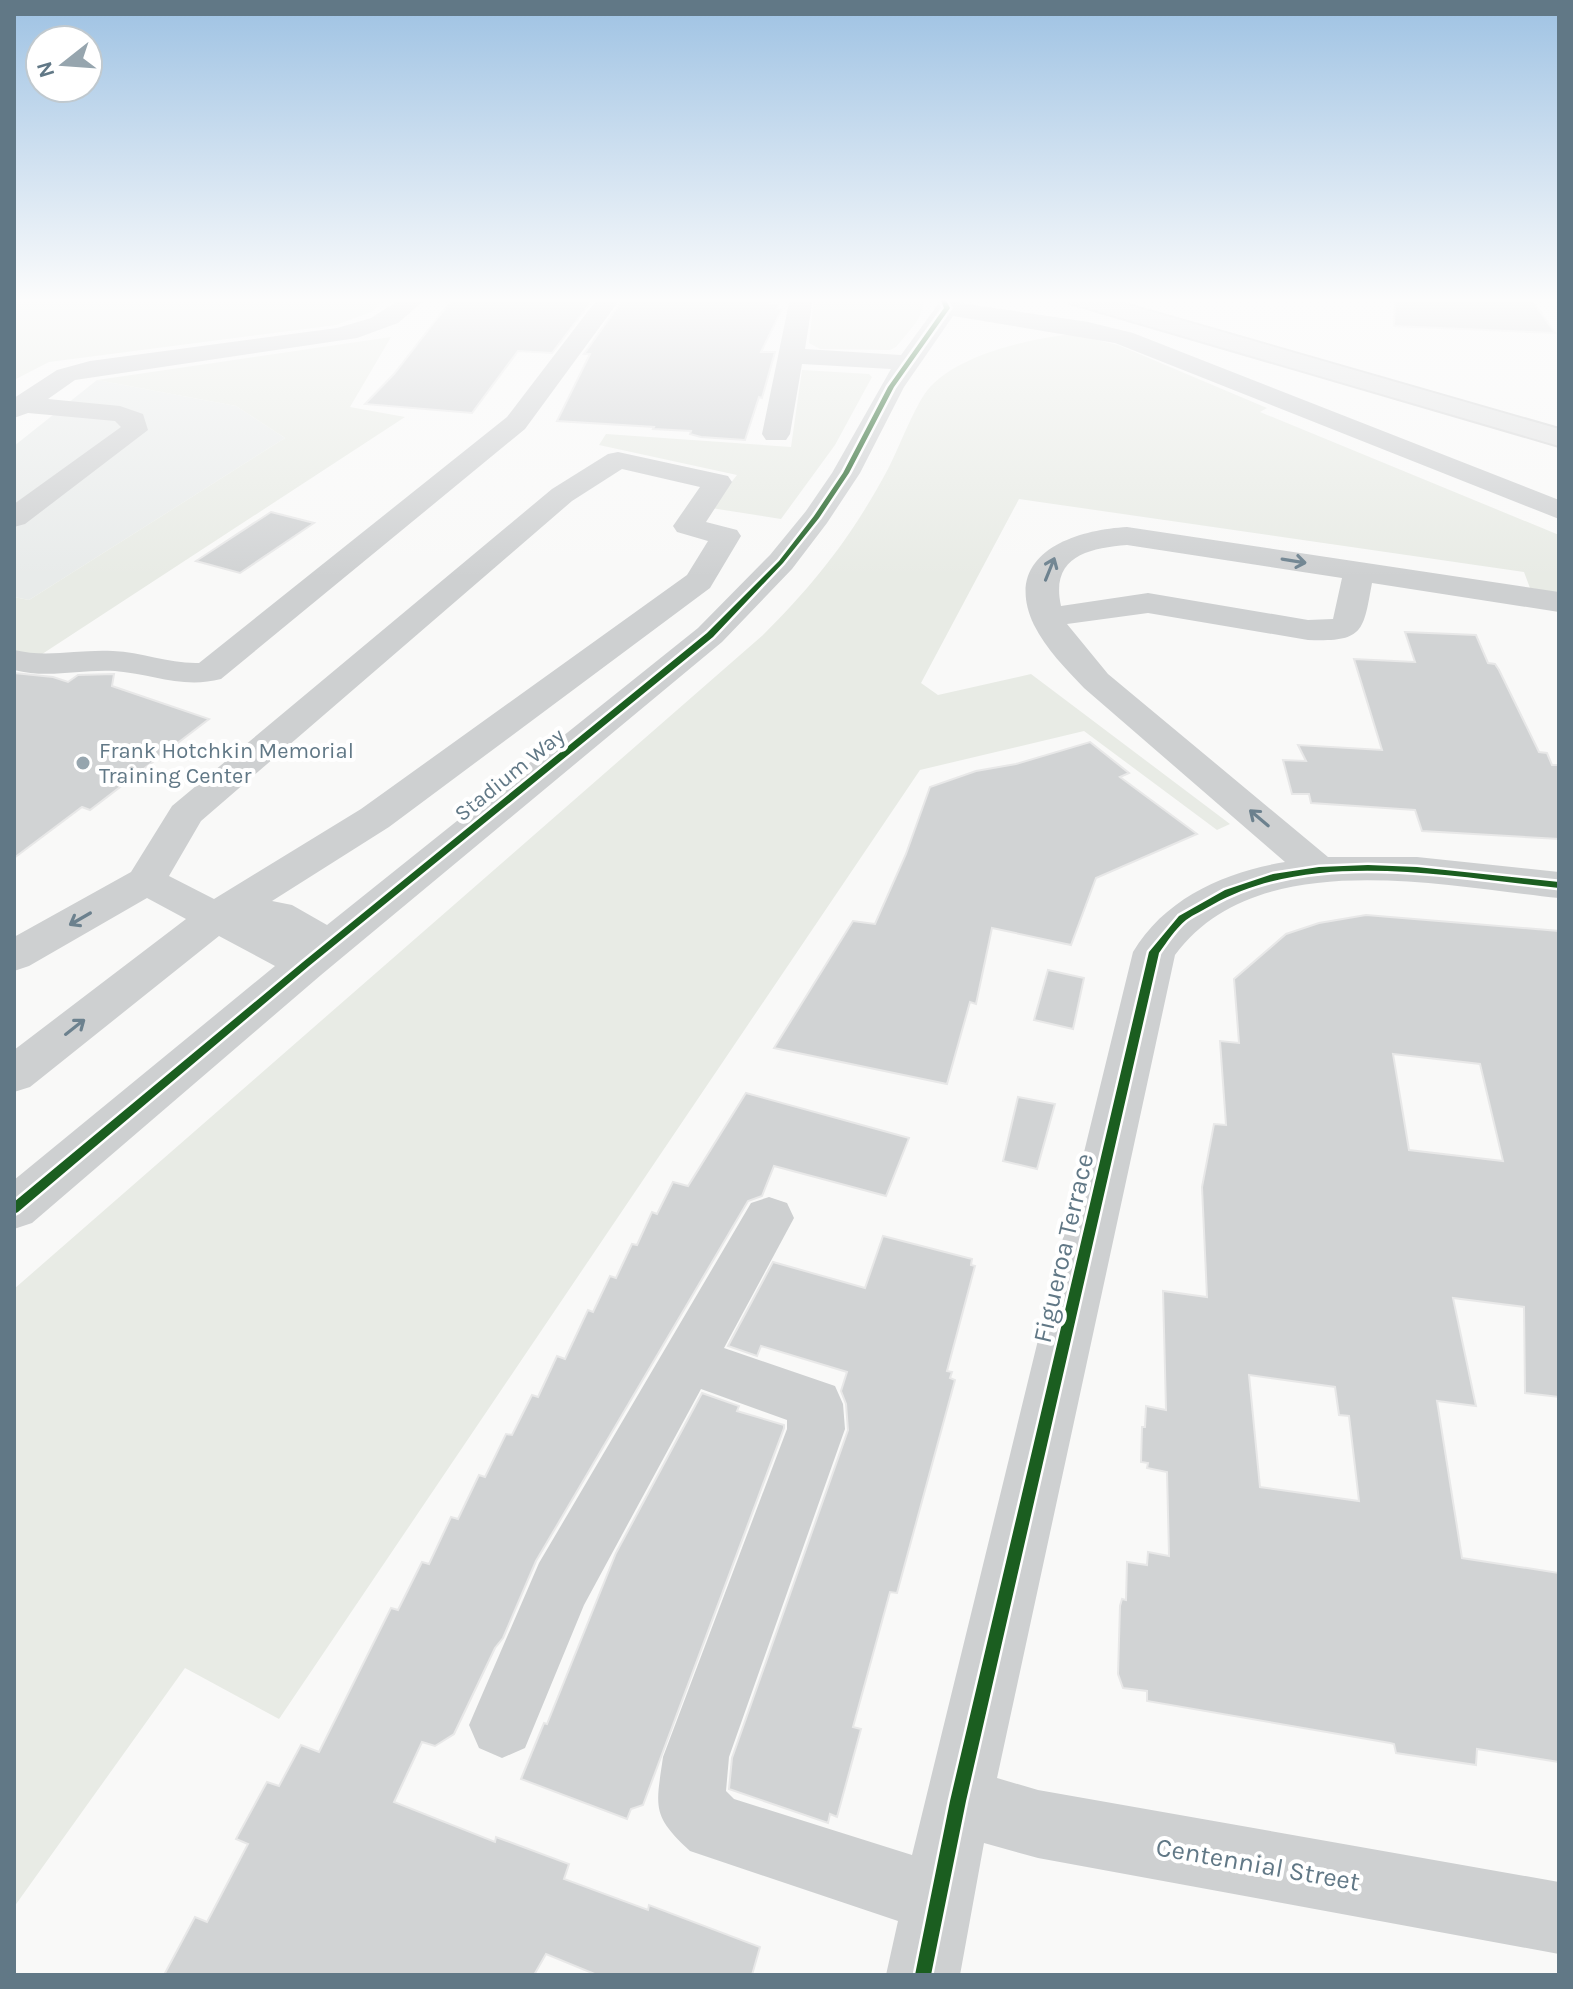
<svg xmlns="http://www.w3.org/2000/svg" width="1573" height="1989" font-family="Karla,sans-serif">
<rect width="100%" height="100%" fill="#f9f9f8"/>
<!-- built -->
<polygon fill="#e8ebea" points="97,380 236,406 285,438 29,600 14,597 14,446"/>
<!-- green -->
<g fill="#e8ebe5">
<polygon points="14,298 385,298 371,312 336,325 49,362 14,380"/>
<path d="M814,298h109c3,18 -17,36 -27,49l-6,3 -70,-1 -11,-6z"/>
<path d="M1072,334l46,11 149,63 -7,4 299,123v58l-29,-5 -6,-16 -505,-73 -98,184 17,12 93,-21 199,150 -13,6 -133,-99 -164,39 -641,949 -94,-51 -171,239v-618l749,-654c54,-54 89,-99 125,-166 11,-21 28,-67 42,-82 31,-33 98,-48 142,-53z"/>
<polygon points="391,337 350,407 405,417 33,660 14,653 14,597 29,600 285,438 236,406 97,380"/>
<polygon points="802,370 869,374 872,377 835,445 781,519 711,508 737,475 599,445 606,434 791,447"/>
</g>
<!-- building -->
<g fill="#d1d3d4" stroke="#e8e8e8" stroke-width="2" fill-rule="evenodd">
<polygon points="453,298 594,298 552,353 518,351 472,413 365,404 394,374"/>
<polygon points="624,298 773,298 771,303 779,303 777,309 782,309 761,352 775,352 762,398 759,397 745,440 701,437 690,434 691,431 653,429 654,427 557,421 590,354 584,354"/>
<polygon points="1395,298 1531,298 1555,333 1394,326"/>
<polygon points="271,512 314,523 240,573 196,561"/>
<polygon points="1405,632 1476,635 1488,663 1495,664 1499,670 1539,752 1547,753 1552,765 1559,765 1559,839 1422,831 1415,810 1311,803 1309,794 1292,794 1283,760 1306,761 1298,745 1382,750 1354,659 1415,662"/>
<polygon points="14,673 53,677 68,682 78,675 114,674 112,686 209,719 90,810 82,807 14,858"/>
<polygon points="1090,742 1129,773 1120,777 1197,834 1096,878 1071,945 992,928 976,1004 970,1002 947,1084 774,1048 853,921 875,924 906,854 930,787 976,771 1016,764"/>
<path d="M1366,915l193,16v466l-34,-4 -1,-86 -71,-9 23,108 -39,-5 25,157 97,15v189l-82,-13 -1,16 -80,-12 -2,-9 -4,-1 -243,-42v-10l-24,-3 -5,-14 2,-68 2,-7 4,1 1,-38 20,3 1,-13 21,4 -2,-84 -20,-4 1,-5 -7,-1 1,-35h3l1,-21 20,4 -3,-119 44,6 -5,-110 12,-63 12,1 -6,-84 19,2 -5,-64 52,-45 33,-11zM1393,1054l87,10 23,97 -94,-11zM1249,1375l86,12 4,28 10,1 10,85 -99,-14z"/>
<polygon points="1048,970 1084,978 1073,1029 1034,1020"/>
<polygon points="746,1093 909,1138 886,1196 774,1166 762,1196 748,1201 536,1561 503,1638 495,1648 454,1734 435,1746 422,1742 394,1802 495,1842 496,1837 569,1864 564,1879 648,1910 649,1905 760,1947 752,1975 597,1975 546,1954 534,1975 164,1975 195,1917 207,1922 248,1844 236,1839 267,1782 279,1786 301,1745 319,1752 391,1608 398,1610 422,1562 429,1564 451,1517 458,1519 479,1475 485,1477 506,1434 512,1435 532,1395 538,1397 557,1356 565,1359 588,1310 593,1312 610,1276 616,1278 632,1244 637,1245 652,1212 657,1214 673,1182 688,1186"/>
<polygon points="1018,1097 1055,1104 1037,1169 1003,1161"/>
<polygon points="883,1236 972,1259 971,1265 975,1266 947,1371 952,1372 950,1378 955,1380 897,1593 890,1592 853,1727 861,1729 837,1817 830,1814 828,1823 729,1789 732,1758 848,1430 846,1404 841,1391 847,1372 761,1346 757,1356 728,1346 773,1262 865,1288"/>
<polygon points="702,1393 739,1406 737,1411 784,1425 784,1428 643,1805 631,1809 627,1819 521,1779 544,1723 547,1724 616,1553"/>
</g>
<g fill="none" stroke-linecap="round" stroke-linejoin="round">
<!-- highway casing -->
<g stroke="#d6d7d7" stroke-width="4">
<polygon id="highway" points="1067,298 1104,298 1559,429 1559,446 1070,303"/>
</g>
<!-- minor -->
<g fill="#ced0d1" fill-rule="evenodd">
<polygon points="402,298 427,298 398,323 357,338 75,380 48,399 120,406 143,414 148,430 25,524 14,527 14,504 121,427 115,421 28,413 14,418 14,398 57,370 90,361 337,328 371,318"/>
<path d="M598,298h23l-96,131 -304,250c-38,10 -69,-5 -106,-8 -35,-2 -66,8 -101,-1v-20c34,8 65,-1 99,1 29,1 57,13 86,12l308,-246z"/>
<path d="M790,298h23l-8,51 96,6 38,-52 8,-2 141,21 45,11 426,167v19l-444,-176 -162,-27 -49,71 -44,86 -33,50 -35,46 -70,73 -401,333 -289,248 -18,6v-49l261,-214 -56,-30 -189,151 -16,5v-42l172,-131 -39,-21 -118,68 -15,5v-34l117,-65 41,-66 380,-317 56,-35 10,-2 110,24 4,6 -26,40 31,8 4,6 -31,52 -321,239 -117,74 20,4 35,20 371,-297 72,-73 36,-44 26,-38 59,-104 -89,-5 -12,70 -4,6h-20l-4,-6zM622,469l78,18 -27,39 4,6 31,9 -21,34 -326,234 -147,90 -45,-23 32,-55 371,-320z"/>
<path d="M1127,527l432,65v20l-187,-29c-9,49 -8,59 -64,57l-160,-27 -81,11 41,50 220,183h89l142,15v26c-118,-12 -302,-54 -384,57l-178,823 41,12 521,92v72l-521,-96 -54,-15 -24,132h-74l12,-54 -208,-70c-39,-36 -34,-44 -27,-94l124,-328v-9l-86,-31 -117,216 -59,143 -23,10 -23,-10 -10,-23 70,-162 212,-360 18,-6 18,6 7,15 -70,130 111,38 8,18 2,25 -116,328 -3,34 8,8 178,56 221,-903c32,-54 92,-80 152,-90l-201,-174c-18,-19 -38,-39 -50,-63 -33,-70 38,-95 93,-98zM1127,545l215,33 -9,41 -25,1 -160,-27 -87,13c-11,-49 27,-58 66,-61z"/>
</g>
<!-- highway -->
<use href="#highway" fill="#e2e3e3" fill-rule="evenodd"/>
<!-- cycleway casing -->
<g stroke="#fff" stroke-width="5">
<g id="cycleway">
<polygon points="940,298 945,298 950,308 894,387 849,473 819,518 783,563 713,637 309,966 18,1212 14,1214 14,1202 303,962 707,633 779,561 814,516 843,473 888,387 944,308"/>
<path d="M1368,865l49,2 142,15v6c-110,-11 -246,-40 -347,17 -8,5 -18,9 -26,15 -11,9 -19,22 -27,33l-193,848 -35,174h-16l35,-174 199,-849 30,-36 46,-26 48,-16 46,-7z"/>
</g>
</g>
<!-- cycleway -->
<use href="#cycleway" fill="#1b5e20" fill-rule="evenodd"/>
</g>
<!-- one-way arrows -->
<defs><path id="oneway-shaft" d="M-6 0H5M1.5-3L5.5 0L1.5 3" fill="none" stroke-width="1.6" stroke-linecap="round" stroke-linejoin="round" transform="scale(2)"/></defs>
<g stroke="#6c818e">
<use href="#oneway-shaft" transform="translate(1294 561) rotate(9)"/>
<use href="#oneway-shaft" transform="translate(1050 569) rotate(-68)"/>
<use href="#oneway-shaft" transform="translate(1259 818) rotate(-140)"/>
<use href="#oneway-shaft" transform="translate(80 919) rotate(150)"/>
<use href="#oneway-shaft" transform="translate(75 1027) rotate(-38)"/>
</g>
<!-- sky -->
<linearGradient id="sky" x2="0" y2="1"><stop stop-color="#9ec2e3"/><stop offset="0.52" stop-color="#fcfcfc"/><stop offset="1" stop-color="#fcfcfc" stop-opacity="0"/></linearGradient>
<rect width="1573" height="577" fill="url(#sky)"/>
<!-- markers -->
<circle fill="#96a5ae" stroke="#fff" stroke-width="3" cx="83" cy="763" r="8"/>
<g text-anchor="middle" stroke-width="8" stroke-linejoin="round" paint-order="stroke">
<!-- poi labels -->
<g font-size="22" fill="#617886" stroke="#fff" text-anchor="start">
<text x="99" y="758">Frank Hotchkin Memorial<tspan x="99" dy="25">Training Center</tspan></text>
</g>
<!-- street labels -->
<g font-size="22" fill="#617886" stroke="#fff">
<text transform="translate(509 774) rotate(-39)" y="8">Stadium Way</text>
</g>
<!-- near-street labels -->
<g font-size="26" fill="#617886" stroke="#fff">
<text transform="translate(1063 1248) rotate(-77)" y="9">Figueroa Terrace</text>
<text transform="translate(1258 1864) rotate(10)" y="9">Centennial Street</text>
</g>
</g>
<!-- border -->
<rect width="1573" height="1989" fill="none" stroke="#617886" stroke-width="32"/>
<!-- north arrow -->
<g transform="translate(64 64) rotate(253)"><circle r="38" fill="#ffffff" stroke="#c0c9cf" stroke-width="2"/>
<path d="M0-6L14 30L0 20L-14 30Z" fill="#96a5ae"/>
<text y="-12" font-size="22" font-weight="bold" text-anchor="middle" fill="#617886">N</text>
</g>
</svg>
